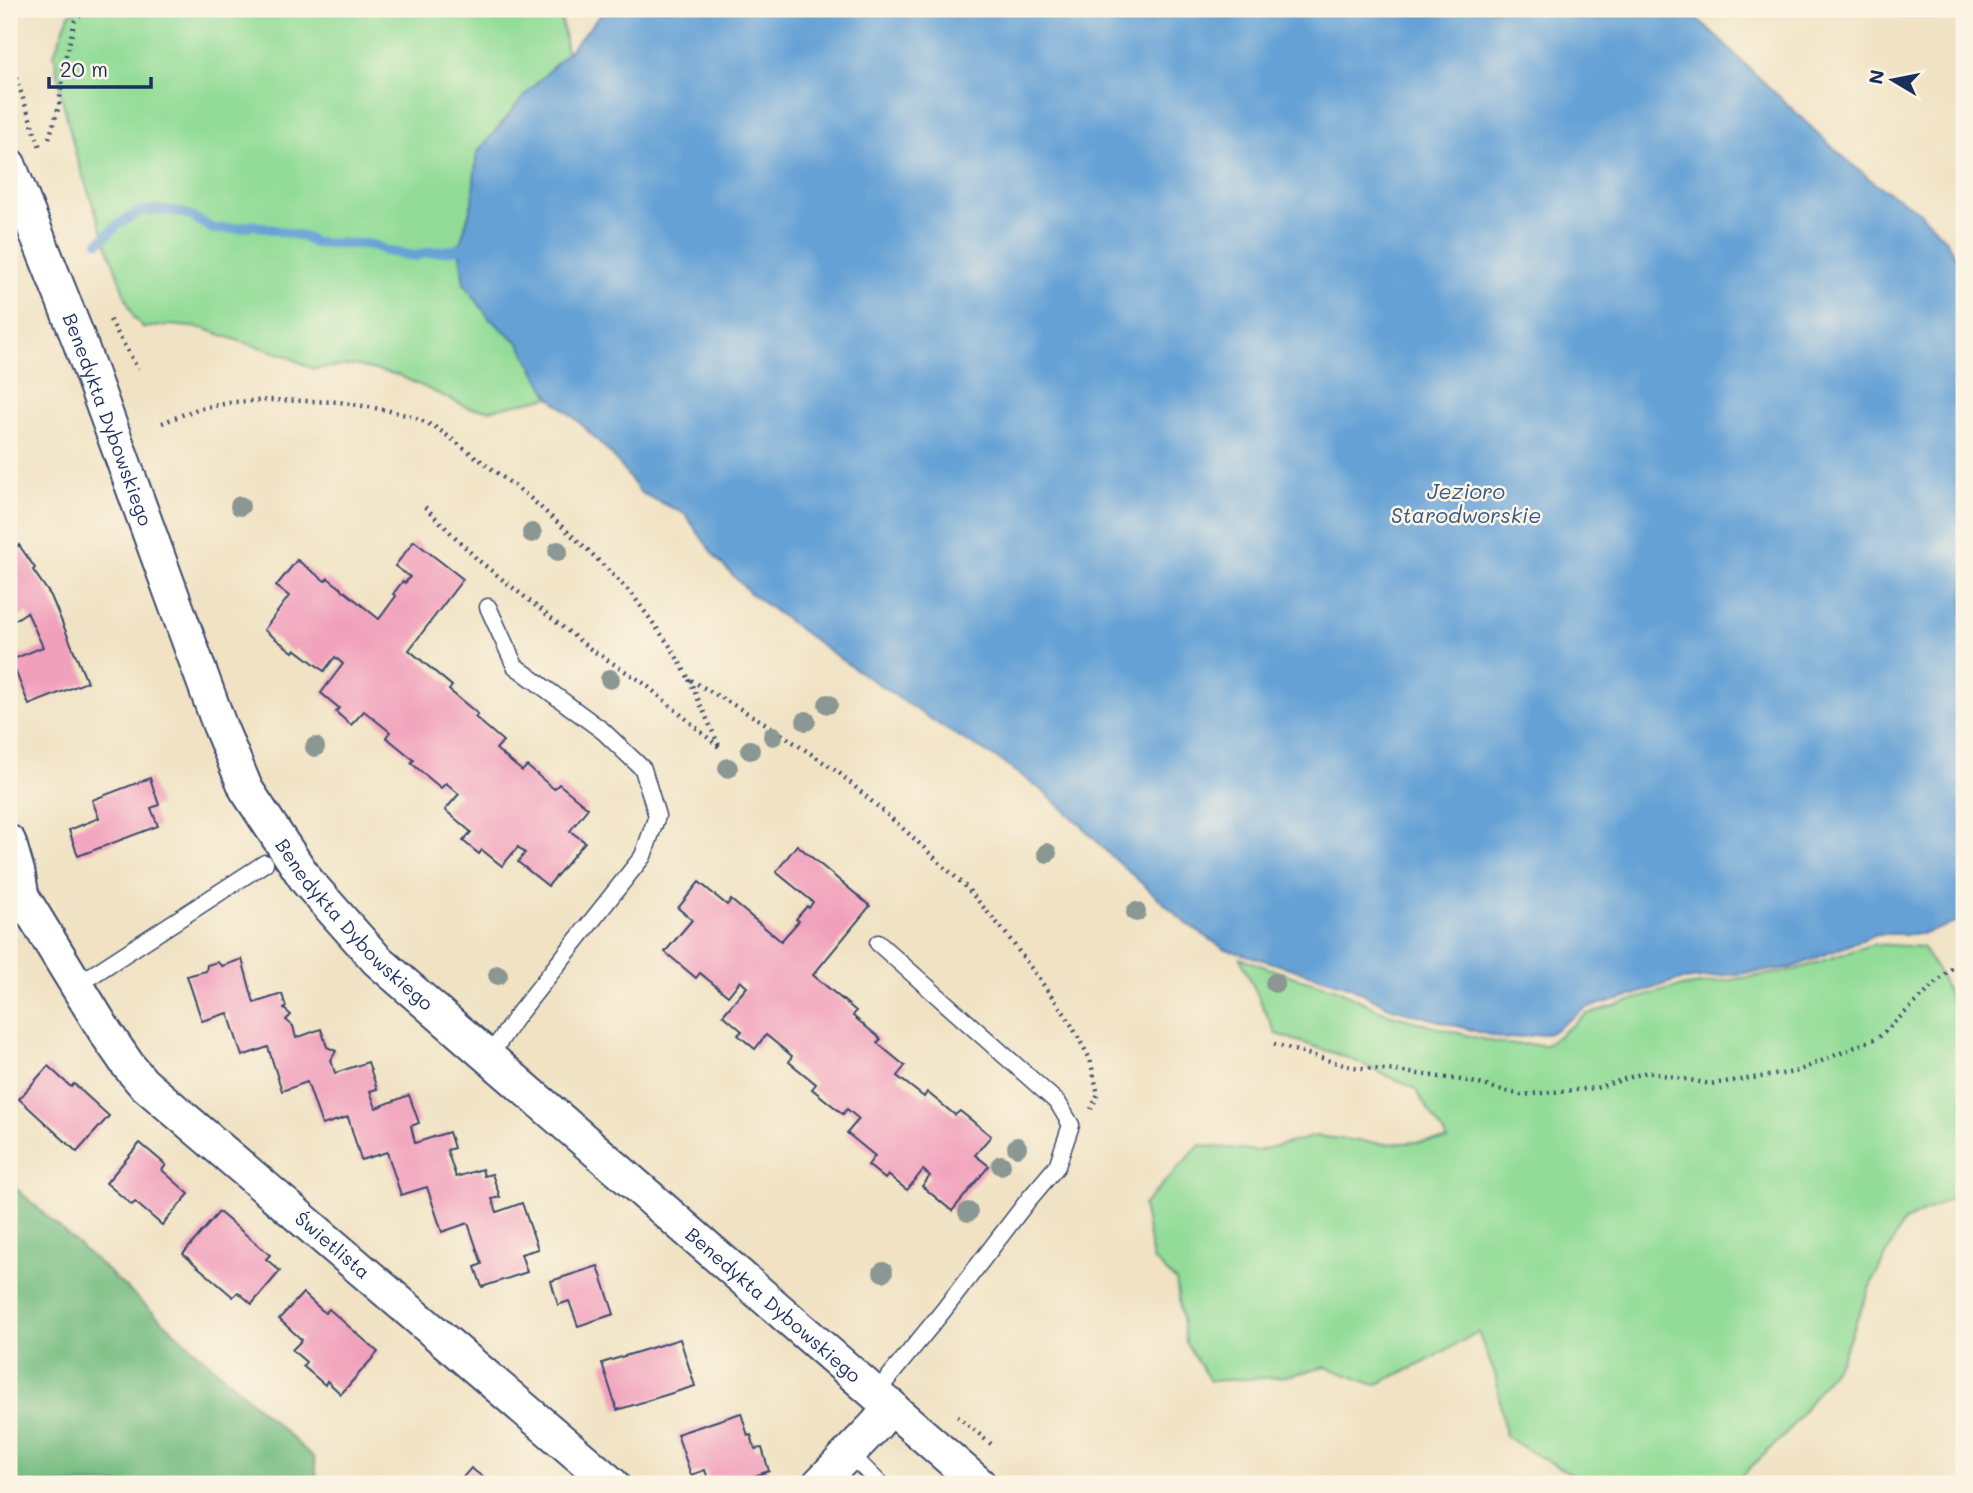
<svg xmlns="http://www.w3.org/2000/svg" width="1973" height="1493" font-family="Mali,sans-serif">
<rect width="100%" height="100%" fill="#fcf5e5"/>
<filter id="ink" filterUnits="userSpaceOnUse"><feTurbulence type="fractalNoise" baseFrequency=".0143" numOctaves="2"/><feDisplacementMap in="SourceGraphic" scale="14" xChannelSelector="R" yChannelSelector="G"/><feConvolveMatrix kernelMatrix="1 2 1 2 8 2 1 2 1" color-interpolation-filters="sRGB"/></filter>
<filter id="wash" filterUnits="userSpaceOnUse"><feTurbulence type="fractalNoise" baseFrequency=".00686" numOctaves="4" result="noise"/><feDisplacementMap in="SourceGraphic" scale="28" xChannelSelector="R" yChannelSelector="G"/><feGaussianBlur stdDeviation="1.57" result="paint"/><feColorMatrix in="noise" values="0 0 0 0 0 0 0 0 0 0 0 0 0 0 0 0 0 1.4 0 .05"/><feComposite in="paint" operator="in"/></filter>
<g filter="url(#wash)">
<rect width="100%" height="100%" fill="#f0e2c3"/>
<!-- green -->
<g fill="#92dc97" stroke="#56867a" stroke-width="2">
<polygon points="77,9 560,9 567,53 527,93 477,153 472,203 459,248 489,318 519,343 550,397 490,410 469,408 398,375 353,365 313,369 285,355 242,342 202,328 170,325 144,328 134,318 124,293 77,159 62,98 54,54 69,15"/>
<polygon points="1873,944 1922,947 1941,977 1958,1017 1964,1018 1964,1192 1903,1222 1870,1287 1841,1359 1787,1433 1733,1484 1591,1484 1534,1454 1505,1436 1496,1377 1478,1332 1425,1362 1375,1385 1326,1367 1282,1377 1210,1381 1186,1343 1176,1281 1153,1259 1143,1205 1200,1145 1257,1151 1316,1136 1386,1144 1448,1140 1414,1088 1346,1057 1276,1034 1240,958 1291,976 1336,989 1388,1014 1438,1028 1503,1044 1546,1045 1587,1014 1673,988 1792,971"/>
</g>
<!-- forest -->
<polygon fill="#75bc80" stroke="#48766f" stroke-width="2" points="9,1182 314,1458 318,1484 9,1484"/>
<!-- water -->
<polygon fill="#65a1d5" stroke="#40689a" stroke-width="2" points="606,9 1687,9 1831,146 1874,183 1919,211 1946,240 1964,273 1964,920 1923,934 1877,934 1791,968 1674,981 1634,995 1586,1008 1550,1033 1504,1039 1389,1007 1349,986 1223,948 1186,923 1110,855 1082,826 1043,791 1000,760 947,730 846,663 750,593 716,558 685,514 641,493 612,455 579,422 550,397 519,343 489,318 464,283 459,248 472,203 477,153 527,93 567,53"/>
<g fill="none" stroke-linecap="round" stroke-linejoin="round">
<!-- stream -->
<polyline stroke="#65a1d5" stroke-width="10" points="99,242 119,224 139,212 157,210 174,211 189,215 213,229 239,228 253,225 305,237 314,243 365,244 376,246 386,251 415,256 425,253 469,248 459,248"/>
</g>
<g id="blocks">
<!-- building -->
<g fill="#f1a0bc">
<polygon points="414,541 463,579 409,650 452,686 449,690 478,714 475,717 503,741 496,749 522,771 527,766 554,789 559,784 588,808 570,831 585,842 548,886 518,862 525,853 518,847 502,866 482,850 479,854 463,841 471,832 445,810 459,794 446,783 441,788 411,763 414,760 386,737 390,732 364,711 351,725 336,712 339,708 321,693 343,664 335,657 324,671 295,649 293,652 264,630 289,596 276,586 297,560 325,581 328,578 379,619 396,596 393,594 403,581 405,583 410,577 395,566"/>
<polygon points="19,545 35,568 33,570 51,596 87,682 29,705 11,660 43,647 27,612 9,624 9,552"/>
<polygon points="150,778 159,805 151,808 158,826 78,856 69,830 99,818 92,800"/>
<polygon points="797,845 870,906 813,975 856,1011 853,1016 881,1039 877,1043 905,1066 897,1076 924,1097 927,1092 955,1115 960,1111 991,1136 975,1155 989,1166 952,1211 922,1186 930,1176 923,1170 907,1190 888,1175 885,1179 868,1165 875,1156 847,1133 859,1119 847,1109 843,1114 812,1089 816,1084 789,1062 792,1056 766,1035 755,1049 738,1035 742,1031 723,1015 747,987 740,981 728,996 700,973 696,978 665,952 692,920 678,908 699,882 727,905 731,900 781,941 799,921 796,919 807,906 809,908 813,902 776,872"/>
<polygon points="242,959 254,1003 282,994 286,1007 284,1009 291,1015 286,1020 293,1026 296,1038 321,1029 327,1047 336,1051 331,1060 335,1073 368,1062 377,1089 370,1091 376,1108 409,1095 419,1123 411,1126 415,1143 449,1132 454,1148 447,1150 456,1177 482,1169 484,1176 492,1174 500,1197 492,1199 497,1212 522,1203 538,1249 521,1254 527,1272 482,1287 475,1267 482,1264 468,1223 442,1232 427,1187 401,1195 387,1152 361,1160 348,1117 322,1125 307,1082 282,1091 268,1047 242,1056 228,1013 202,1021 187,976 206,971 207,965 217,962 222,966"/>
<polygon points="48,1066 71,1087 74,1084 109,1116 77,1152 19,1099"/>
<polygon points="140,1143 166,1165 162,1170 189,1194 162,1225 135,1202 132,1205 106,1183"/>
<polygon points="219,1212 270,1255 266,1259 280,1271 252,1304 238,1292 233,1297 183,1254"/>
<polygon points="598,1266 614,1314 578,1326 569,1301 558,1305 551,1281"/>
<polygon points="303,1293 325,1313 329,1309 378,1352 341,1394 327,1381 325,1385 303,1366 306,1362 292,1350 302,1340 279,1319"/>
<polygon points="680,1339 695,1386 617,1410 602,1363"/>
<polygon points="741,1413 748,1436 751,1435 755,1449 762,1448 769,1471 730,1484 710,1484 705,1470 691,1475 677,1434"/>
<polygon points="471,1468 489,1482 492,1484 457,1484"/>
</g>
</g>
</g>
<g filter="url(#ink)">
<use href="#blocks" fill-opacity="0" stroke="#3b4a6d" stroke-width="2"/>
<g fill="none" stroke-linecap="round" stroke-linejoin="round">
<!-- lane casing -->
<g stroke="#3b4a6d" stroke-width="19">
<g id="lane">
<polyline points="488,607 515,666 603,731 643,769 657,816 643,856 516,1017 489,1057"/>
<polyline points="77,985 265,863"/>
<polyline points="876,1393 943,1311 1029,1199 1057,1166 1071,1125 1058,1103 878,943"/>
<polyline points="849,1453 880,1484"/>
</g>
</g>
<!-- street casing -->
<g stroke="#3b4a6d" stroke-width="37">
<g id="street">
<path id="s1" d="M9,165l70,175 140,384 27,65 61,92 70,79 602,524"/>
<path id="s2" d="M9,842l9,31 4,23 84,137 22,32 15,18 469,401"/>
<polyline points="819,1484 876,1425 891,1406"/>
</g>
</g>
<!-- path -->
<g stroke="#3b4a6d" stroke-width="4.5" stroke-dasharray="2 5" stroke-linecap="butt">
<polyline points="9,58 41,150"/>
<polyline points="49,138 59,106 64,64 75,21 86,9"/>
<polyline points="110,320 138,369"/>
<polyline points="162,423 197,409 234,402 270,400 340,402 386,410 414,417 437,428 528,496 588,550 632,594 672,649 689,679 768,725 838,772 908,833 966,887 1004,931 1067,1017 1090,1059 1098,1094 1091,1109"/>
<polyline points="425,507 478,560 589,648 645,684 720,748 689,679"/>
<polyline points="1274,1044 1351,1067 1397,1071 1468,1081 1521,1095 1596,1088 1647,1072 1711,1084 1795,1072 1879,1037 1964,957"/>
<polyline points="957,1416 991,1444"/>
</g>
<!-- lane -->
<use href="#lane" stroke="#fff" stroke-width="16"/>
<!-- street -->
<use href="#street" stroke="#fff" stroke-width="33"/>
</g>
<!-- trees -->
<g fill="#8b9793">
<circle cx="240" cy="506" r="10"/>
<circle cx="532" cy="533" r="10"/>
<circle cx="558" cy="551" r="10"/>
<circle cx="610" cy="679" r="10"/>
<circle cx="828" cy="704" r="10"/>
<circle cx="806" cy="721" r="10"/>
<circle cx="773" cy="736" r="10"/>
<circle cx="315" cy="747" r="10"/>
<circle cx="750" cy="750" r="10"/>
<circle cx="728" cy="768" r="10"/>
<circle cx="1047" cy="853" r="10"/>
<circle cx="1136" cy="912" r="10"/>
<circle cx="498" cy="975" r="10"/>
<circle cx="1275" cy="983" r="10"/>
<circle cx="1017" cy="1147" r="10"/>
<circle cx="1001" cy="1165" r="10"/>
<circle cx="968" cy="1212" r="10"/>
<circle cx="883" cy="1272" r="10"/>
</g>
</g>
<g text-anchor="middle" stroke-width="5" stroke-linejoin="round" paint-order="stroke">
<!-- street labels -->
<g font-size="19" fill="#1b2f5e" stroke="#fcf5e5">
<text dy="7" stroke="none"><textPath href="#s1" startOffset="273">Benedykta Dybowskiego</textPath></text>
<text dy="7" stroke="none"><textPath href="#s1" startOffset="842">Benedykta Dybowskiego</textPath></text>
<text dy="7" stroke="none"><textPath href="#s2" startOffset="528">Świetlista</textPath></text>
<text dy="7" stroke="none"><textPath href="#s1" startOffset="1409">Benedykta Dybowskiego</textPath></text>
</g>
<!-- water labels -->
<g font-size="21" font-style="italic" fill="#355788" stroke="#fcf5e5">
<text x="1466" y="499">Jezioro<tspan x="1466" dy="24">Starodworskie</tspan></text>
</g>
</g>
<!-- margin -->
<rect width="1973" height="1493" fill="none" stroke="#fcf5e5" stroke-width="35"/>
<!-- north arrow -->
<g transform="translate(1893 80) rotate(280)" stroke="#fcf5e5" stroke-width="5" paint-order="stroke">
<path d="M0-5L12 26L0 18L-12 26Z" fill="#1b2f5e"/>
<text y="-10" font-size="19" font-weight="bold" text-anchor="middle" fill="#1b2f5e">N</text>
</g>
<!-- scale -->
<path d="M49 77v10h102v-10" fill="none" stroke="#1b2f5e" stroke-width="3.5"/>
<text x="60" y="77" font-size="21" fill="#1b2f5e" stroke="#fcf5e5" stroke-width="5" paint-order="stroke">20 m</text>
</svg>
